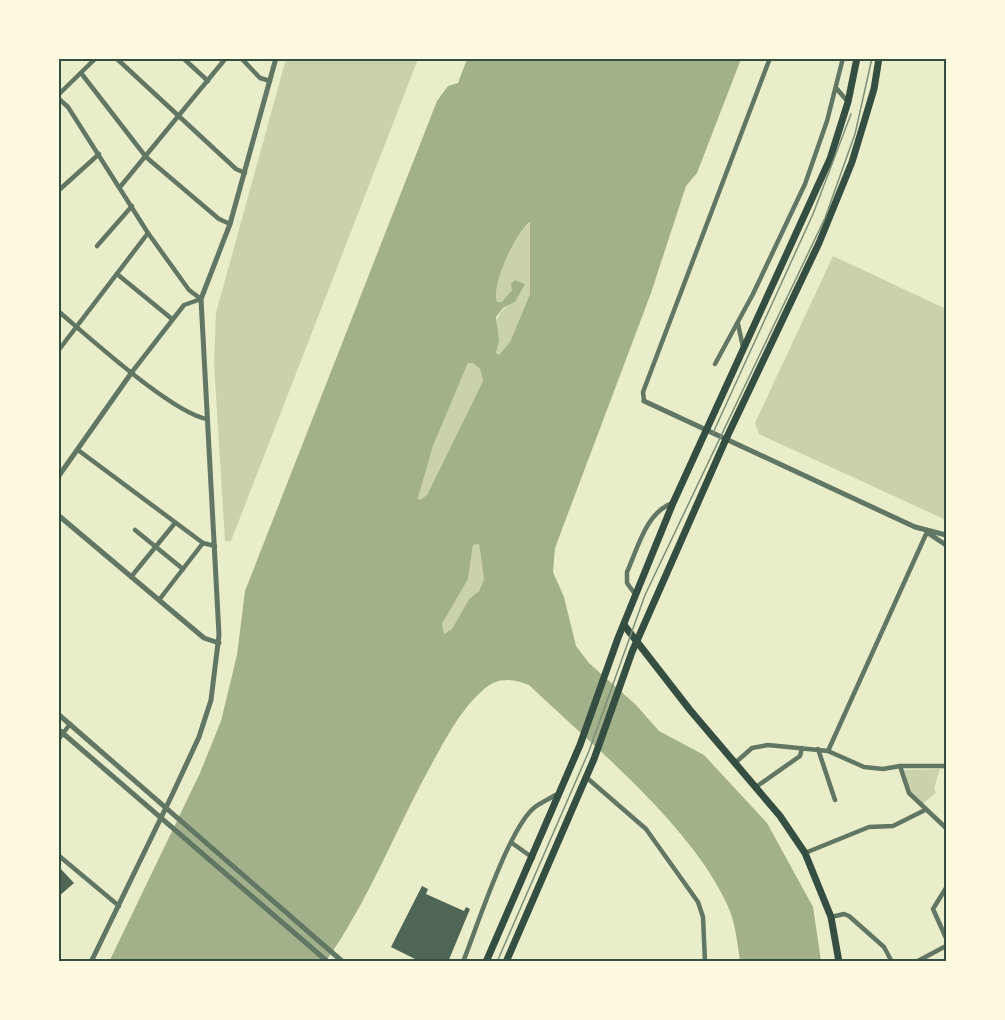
<svg xmlns="http://www.w3.org/2000/svg" width="1005" height="1020" font-family="Cabin,sans-serif">
<rect width="100%" height="100%" fill="#e9edc9"/>
<!-- green -->
<g fill="#cad2ad">
<polygon points="286,59 418,59 231,541 225,541 214,363 216,313"/>
<path d="M531,222l-1,72 -20,48 -11,13 -3,-1c6,-25 -10,-38 19,-52l-3,-12 -10,13 -5,-1c-6,-17 19,-70 34,-80z"/>
<polygon points="833,256 946,309 946,520 759,434 755,423"/>
<polygon points="468,363 473,363 480,369 483,381 427,495 421,500 418,498 433,446"/>
<polygon points="479,544 484,579 479,591 469,599 452,629 444,634 442,624 468,579 473,545"/>
<polygon points="940,769 934,788 936,793 921,805 910,791 903,770"/>
</g>
<!-- water -->
<path fill="#a3b18a" fill-rule="evenodd" d="M467,59h274l-44,114 -11,13 -35,107 -96,255 -2,24 11,25 12,49 13,17 47,42 23,26 45,24 63,68 46,84 8,54h-81c-3,-21 -5,-42 -15,-61 -37,-77 -134,-156 -196,-215 -17,-7 -32,-8 -46,5 -24,21 -39,52 -54,79 -35,64 -61,133 -103,192l-217,1 91,-189 21,-52 16,-66 8,-64 192,-490 11,-15 10,-3zM530,222v72l-20,48 -11,13 -3,-2 3,-12 -3,-24 7,-9 12,-6 10,-18 -10,-4 -4,4 1,6 -10,12h-5c-6,-17 19,-70 33,-80zM468,363h5l7,6 3,12 -56,114 -7,5 -2,-2 15,-52zM479,544l5,35 -5,12 -10,8 -17,30 -8,5 -2,-10 26,-45 5,-34z"/>
<!-- building -->
<g fill="#4f6655">
<polygon points="58,866 74,883 58,897"/>
<polygon points="422,886 428,889 426,894 464,911 466,907 470,909 448,962 421,962 391,947"/>
</g>
<g fill="none" stroke-linecap="round" stroke-linejoin="round">
<!-- minor -->
<g stroke="#617663" stroke-width="4.5">
<polyline points="116,58 236,169 245,173"/>
<polyline points="183,58 208,81"/>
<polyline points="241,58 260,78 270,81"/>
<polyline points="81,73 146,157 219,219 230,224"/>
<polyline points="837,89 848,102"/>
<polyline points="58,95 96,58"/>
<polyline points="58,98 68,107 148,233 189,290 201,299"/>
<polyline points="120,187 226,58"/>
<polyline points="58,191 99,154"/>
<polyline points="97,246 132,206"/>
<polyline points="117,274 172,319"/>
<path d="M58,311c31,26 114,102 149,108"/>
<polyline points="738,324 743,347"/>
<polyline points="58,351 148,233"/>
<polyline points="715,364 753,294 805,184 827,121 843,58"/>
<polyline points="132,372 184,305 201,299"/>
<polyline points="644,401 643,392 770,58"/>
<polyline points="78,450 203,543 215,546"/>
<polyline points="135,530 183,569"/>
<polyline points="131,577 175,523"/>
<path d="M635,594l-8,-11v-11c11,-24 19,-60 46,-69"/>
<polyline points="159,600 203,543"/>
<polyline points="58,740 70,724"/>
<polyline points="818,749 835,800"/>
<polyline points="828,751 927,532"/>
<polyline points="735,763 752,748 768,745 828,751 864,767 883,769 900,766 946,766"/>
<polyline points="900,766 909,793 946,828"/>
<polyline points="586,777 646,829 698,902 703,917 705,962"/>
<polyline points="756,787 800,756 802,748"/>
<polyline points="512,843 533,858"/>
<polyline points="805,853 869,827 893,826 925,810"/>
<polyline points="58,855 119,906"/>
<polyline points="946,888 933,909 946,938"/>
<polyline points="831,917 844,914 849,916 884,947 892,962"/>
<polyline points="58,961 59,962"/>
<path d="M463,962c14,-35 46,-135 72,-155 7,-5 16,-9 24,-14"/>
<polyline points="916,962 946,946"/>
</g>
<!-- tertiary -->
<g stroke="#617663" stroke-width="5">
<polyline points="644,401 915,527 946,535"/>
<polyline points="58,477 132,372"/>
<polyline points="58,515 204,638 219,643"/>
<polyline points="928,533 946,545"/>
<polyline points="58,714 343,962"/>
<polyline points="58,729 328,962"/>
<polyline points="91,962 173,793 199,737 211,700 219,635 201,299 230,224 276,58"/>
</g>
<!-- primary -->
<polyline stroke="#344e41" stroke-width="7" points="624,625 690,710 780,816 805,853 831,917 839,962"/>
<!-- trunk -->
<g stroke="#344e41" stroke-width="7">
<polyline points="486,962 580,745 618,638 673,503 830,159 848,102 857,58"/>
<polyline points="506,962 594,759 632,652 726,439 819,243 852,162 874,89 879,58"/>
</g>
<!-- tram -->
<g stroke="#7c8e77" stroke-width="1.5">
<polyline points="713,433 813,214 851,114"/>
<polyline points="497,962 589,751 645,595 825,218 855,134 872,58"/>
</g>
</g>
<!-- border -->
<rect width="1005" height="1020" fill="none" stroke="#fefae0" stroke-width="120"/>
<rect x="60" y="60" width="885" height="900" fill="none" stroke="#344e41" stroke-width="2"/>
</svg>
